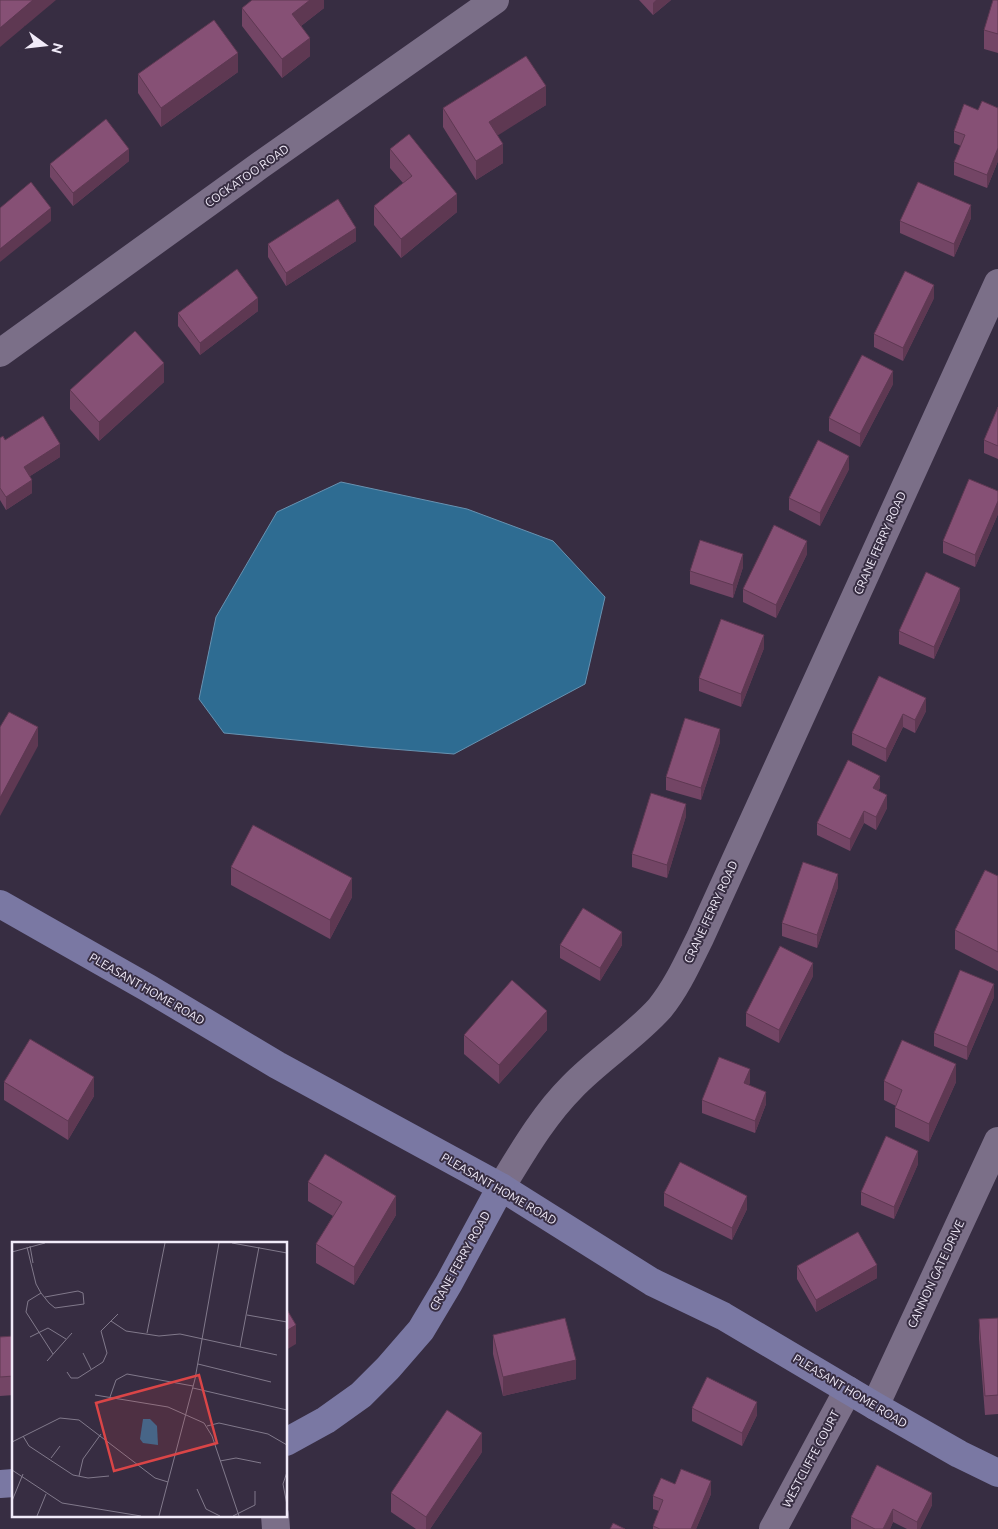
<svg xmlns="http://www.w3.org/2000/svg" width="998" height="1529" font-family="Ubuntu,sans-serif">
<rect width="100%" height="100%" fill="#372d42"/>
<!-- water -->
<polygon fill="#2e6c92" stroke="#6892b1" points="341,482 467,509 553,541 605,597 585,684 454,754 367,747 224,733 199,699 216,617 277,512"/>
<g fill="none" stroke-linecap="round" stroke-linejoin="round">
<!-- street -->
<g stroke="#7b6f88" stroke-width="28">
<polyline points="0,353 259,166 495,0"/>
<path d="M501,1187c21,-34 42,-71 71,-100 27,-28 62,-50 88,-79 17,-21 28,-46 40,-70l298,-655"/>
<polyline points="875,1406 998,1141"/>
<polyline points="275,1515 276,1529"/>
<polyline points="773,1529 848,1390"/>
</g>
<!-- secondary -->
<g stroke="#7a78a3" stroke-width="28">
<polyline points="0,904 148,988 277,1065 501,1187 652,1282 723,1316 875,1406 959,1454 998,1473"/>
<polyline points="286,1442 326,1420 361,1395 388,1368 421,1330 449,1283 501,1187"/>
<polyline points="0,1484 14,1483"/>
</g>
</g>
<!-- wall -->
<g fill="#734565">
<polygon points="324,0 324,8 301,26 310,56 282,78 242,26 242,8"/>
<polygon points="639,0 671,0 653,15"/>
<polygon points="998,0 998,53 984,49 984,30"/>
<polygon points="238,72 161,127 138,93 138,74"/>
<polygon points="546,105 497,135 503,163 476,180 443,127 443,108"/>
<polygon points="998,108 998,161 987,188 954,175 954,162 961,146 954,143 954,131 978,110"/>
<polygon points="390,149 457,212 401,258 374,225 374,206 403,183 390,168"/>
<polygon points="129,161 73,206 50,177 50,164"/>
<polygon points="971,218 954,257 900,233 900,221"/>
<polygon points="356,241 286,286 268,257 268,244"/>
<polygon points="934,298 903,361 874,347 874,334"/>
<polygon points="258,311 200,355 178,326 178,313"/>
<polygon points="164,382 99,441 70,409 70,390"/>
<polygon points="893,384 860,447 829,431 829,418"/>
<polygon points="998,407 998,459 984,453 984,440"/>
<polygon points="0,438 60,457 30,476 32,493 6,510 0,500"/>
<polygon points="849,469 820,526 789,510 789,498"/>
<polygon points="998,491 998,514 975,567 943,553 943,541"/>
<polygon points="807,554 776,618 743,602 743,589"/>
<polygon points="743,567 733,598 690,584 690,571"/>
<polygon points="960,600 934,659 899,644 899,631"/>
<polygon points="764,648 741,707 699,691 699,678"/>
<polygon points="879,676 926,711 915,733 903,727 886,762 852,745 852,733"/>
<polygon points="720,742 701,800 666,790 666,777"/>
<polygon points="880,788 878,791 887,808 876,830 864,823 850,851 817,835 817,823"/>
<polygon points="686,816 667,878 632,867 632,854"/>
<polygon points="231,867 352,897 330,939 231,885"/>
<polygon points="998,876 998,971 955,949 955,930"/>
<polygon points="838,887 817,948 782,936 782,923"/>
<polygon points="560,945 622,945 600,981 560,958"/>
<polygon points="813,976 779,1043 746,1026 746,1013"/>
<polygon points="994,997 967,1060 934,1046 934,1033"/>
<polygon points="547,1030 499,1084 464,1054 464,1035"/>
<polygon points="884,1081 956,1082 929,1142 895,1127 895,1108 896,1106 884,1100"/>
<polygon points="4,1082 94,1096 68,1140 4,1100"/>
<polygon points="750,1082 749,1085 766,1104 755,1133 702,1113 702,1100"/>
<polygon points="918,1164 894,1219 861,1205 861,1192"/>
<polygon points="308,1182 396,1215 354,1285 316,1263 316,1244 333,1216 308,1201"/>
<polygon points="664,1193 747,1209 732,1240 664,1206"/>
<polygon points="797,1266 877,1278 816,1312 797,1279"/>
<polygon points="998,1318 998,1414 985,1415 979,1338 979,1319"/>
<polygon points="493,1335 576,1379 503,1396 493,1354"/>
<polygon points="14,1336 14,1395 0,1396 0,1337"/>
<polygon points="692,1408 757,1415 742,1446 692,1421"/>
<polygon points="482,1452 430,1529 416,1529 391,1512 391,1493"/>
<polygon points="877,1465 932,1505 920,1529 907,1529 893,1522 890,1529 851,1529 851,1517"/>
<polygon points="675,1484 711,1494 696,1529 653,1529 653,1526 659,1511 653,1509 653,1496"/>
</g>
<!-- shaded-wall -->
<g fill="#5e3852">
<polygon points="33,0 56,0 0,47 0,28"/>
<polygon points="310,0 324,0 324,8 292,33 292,14"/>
<polygon points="656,0 671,0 653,15 653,3"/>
<polygon points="310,38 310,56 282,78 282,59"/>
<polygon points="238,53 238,72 161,127 161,108"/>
<polygon points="546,86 546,105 489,141 489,122"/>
<polygon points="503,144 503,163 476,180 476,161"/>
<polygon points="998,148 998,161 987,188 987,175"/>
<polygon points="129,149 129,161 73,206 73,193"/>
<polygon points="457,194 457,212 401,258 401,239"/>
<polygon points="971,205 971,218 954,257 954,244"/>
<polygon points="51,208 51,221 0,262 0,249"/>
<polygon points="356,228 356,241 286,286 286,273"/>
<polygon points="934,285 934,298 903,361 903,348"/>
<polygon points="258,298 258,311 200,355 200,343"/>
<polygon points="164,363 164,382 99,441 99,422"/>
<polygon points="893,371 893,384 860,447 860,434"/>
<polygon points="60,444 60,457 24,480 24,467"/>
<polygon points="849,456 849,469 820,526 820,513"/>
<polygon points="32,480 32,493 6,510 6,497"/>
<polygon points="998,501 998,514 975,567 975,555"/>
<polygon points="807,541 807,554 776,618 776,605"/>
<polygon points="743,554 743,567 733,598 733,585"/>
<polygon points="960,588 960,600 934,659 934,647"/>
<polygon points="764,635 764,648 741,707 741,694"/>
<polygon points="926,698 926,711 915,733 915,720"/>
<polygon points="903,714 903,727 886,762 886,749"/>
<polygon points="38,727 38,746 0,816 0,798"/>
<polygon points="720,729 720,742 701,800 701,788"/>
<polygon points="880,776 880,788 873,801 873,788"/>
<polygon points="887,795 887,808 876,830 876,817"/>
<polygon points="686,804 686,816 667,878 667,865"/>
<polygon points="864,811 864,823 850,851 850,839"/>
<polygon points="838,874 838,887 817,948 817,935"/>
<polygon points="352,878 352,897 330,939 330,920"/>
<polygon points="622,932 622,945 600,981 600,968"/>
<polygon points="813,963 813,976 779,1043 779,1030"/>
<polygon points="994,984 994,997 967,1060 967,1047"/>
<polygon points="547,1011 547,1030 499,1084 499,1065"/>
<polygon points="956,1064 956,1082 929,1142 929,1124"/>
<polygon points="750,1069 750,1082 744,1096 744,1083"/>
<polygon points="94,1077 94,1096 68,1140 68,1121"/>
<polygon points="766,1092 766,1104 755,1133 755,1121"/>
<polygon points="918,1151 918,1164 894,1219 894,1207"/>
<polygon points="396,1196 396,1215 354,1285 354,1267"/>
<polygon points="747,1196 747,1209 732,1240 732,1228"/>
<polygon points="877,1265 877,1278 816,1312 816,1300"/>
<polygon points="296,1325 296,1344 286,1350 286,1331"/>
<polygon points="576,1360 576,1379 503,1396 503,1377"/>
<polygon points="757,1402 757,1415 742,1446 742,1433"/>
<polygon points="482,1433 482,1452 430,1529 426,1529 426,1517"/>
<polygon points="711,1481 711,1494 696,1529 691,1529"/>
<polygon points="932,1493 932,1505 920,1529 917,1529 917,1522"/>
<polygon points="893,1509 893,1522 890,1529 883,1529"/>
</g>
<!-- building -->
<g fill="#865075" stroke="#5e3852">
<polygon points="0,0 33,0 0,28"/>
<polygon points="252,0 310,0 292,14 310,38 282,59 242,8"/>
<polygon points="993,0 998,0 998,34 984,30"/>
<polygon points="214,20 238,53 161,108 138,74"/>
<polygon points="526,56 546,86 489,122 503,144 476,161 443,108"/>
<polygon points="982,101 998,108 998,148 987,175 954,162 965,135 954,131 964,104 978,110"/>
<polygon points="106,119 129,149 73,193 50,164"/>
<polygon points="409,134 457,194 401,239 374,206 412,176 390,149"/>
<polygon points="31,182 51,208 0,249 0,208"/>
<polygon points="918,182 971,205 954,244 900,221"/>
<polygon points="338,199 356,228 286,273 268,244"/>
<polygon points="237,269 258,298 200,343 178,313"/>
<polygon points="905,271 934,285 903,348 874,334"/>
<polygon points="135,331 164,363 99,422 70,390"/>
<polygon points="862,355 893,371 860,434 829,418"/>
<polygon points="998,407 998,446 984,440"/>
<polygon points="43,416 60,444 24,467 32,480 6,497 0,488 0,438 3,436 5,440"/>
<polygon points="818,440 849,456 820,513 789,498"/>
<polygon points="969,479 998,491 998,501 975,555 943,541"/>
<polygon points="774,525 807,541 776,605 743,589"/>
<polygon points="700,540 743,554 733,585 690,571"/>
<polygon points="926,572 960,588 934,647 899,631"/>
<polygon points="721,619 764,635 741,694 699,678"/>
<polygon points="879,676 926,698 915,720 903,714 886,749 852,733"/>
<polygon points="9,712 38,727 0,798 0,727"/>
<polygon points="685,718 720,729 701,788 666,777"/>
<polygon points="848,760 880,776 873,788 887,795 876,817 864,811 850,839 817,823"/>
<polygon points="651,793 686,804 667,865 632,854"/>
<polygon points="253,825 352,878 330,920 231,867"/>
<polygon points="803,862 838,874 817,935 782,923"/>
<polygon points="985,870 998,876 998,952 955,930"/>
<polygon points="583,908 622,932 600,968 560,945"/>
<polygon points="780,946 813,963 779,1030 746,1013"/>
<polygon points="960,970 994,984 967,1047 934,1033"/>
<polygon points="512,980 547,1011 499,1065 464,1035"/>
<polygon points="30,1039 94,1077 68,1121 4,1082"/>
<polygon points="902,1040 956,1064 929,1124 895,1108 902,1090 884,1081"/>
<polygon points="719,1057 750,1069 744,1083 766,1092 755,1121 702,1100"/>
<polygon points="886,1136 918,1151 894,1207 861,1192"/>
<polygon points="325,1154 396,1196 354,1267 316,1244 342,1202 308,1182"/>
<polygon points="680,1162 747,1196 732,1228 664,1193"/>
<polygon points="858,1232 877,1265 816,1300 797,1266"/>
<polygon points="286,1308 296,1325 286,1331"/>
<polygon points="565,1318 576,1360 503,1377 493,1335"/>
<polygon points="998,1318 998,1395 985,1396 979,1319"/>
<polygon points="14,1336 14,1376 0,1377 0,1337"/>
<polygon points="707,1377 757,1402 742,1433 692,1408"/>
<polygon points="447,1410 482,1433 426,1517 391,1493"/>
<polygon points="877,1465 932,1493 917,1522 893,1509 883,1529 875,1529 851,1517"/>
<polygon points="681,1469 711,1481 691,1529 660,1529 653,1526 663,1500 653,1496 661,1478 675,1484"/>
<polygon points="613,1523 625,1529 610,1529"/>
</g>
<g text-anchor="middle" stroke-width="4" stroke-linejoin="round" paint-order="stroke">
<!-- street labels -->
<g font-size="12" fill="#f1ebf9" stroke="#372d42">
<text transform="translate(247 176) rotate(-35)" y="4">COCKATOO ROAD</text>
<text transform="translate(880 543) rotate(-66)" y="4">CRANE FERRY ROAD</text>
<text transform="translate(711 912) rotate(-65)" y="4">CRANE FERRY ROAD</text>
<text transform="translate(147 989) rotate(30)" y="4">PLEASANT HOME ROAD</text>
<text transform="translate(499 1189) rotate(30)" y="4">PLEASANT HOME ROAD</text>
<text transform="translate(460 1261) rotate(-61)" y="4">CRANE FERRY ROAD</text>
<text transform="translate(936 1274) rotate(-65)" y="4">CANNON GATE DRIVE</text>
<text transform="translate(850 1391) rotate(31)" y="4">PLEASANT HOME ROAD</text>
<text transform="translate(811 1459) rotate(-62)" y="4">WESTCLIFFE COURT</text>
</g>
</g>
<!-- overview -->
<g transform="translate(12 1242)">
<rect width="275" height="275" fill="#372d42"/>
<path d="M131,177h7l7,7 1,19 -15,-2 -3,-4z" fill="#2e6c92"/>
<path fill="none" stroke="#81798b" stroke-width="1" d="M220,1l55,10M18,4l3,17M15,5l9,37 5,9 8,10 6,5 29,-4 -1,-11 -5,-2 -33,6M0,10l33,-9M29,51l-13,8 -2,11 27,42M235,73l40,7M99,79l15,10 33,5 21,-2 97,21M135,91l18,-90M18,95l18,-9 18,11M228,105l19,-100M71,111l8,16M35,119l25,-28M186,122l73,18M55,130l4,6h7l25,-16 4,-9 -6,-22 17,-17M181,146l94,22M83,153l73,12 36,16 8,13 27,80M98,155l6,-17 11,-6 66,12M195,184l12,-3 49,11 19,11M11,194l6,10 44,29 15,3 21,-2M0,200l48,-24 19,2 76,58 13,4M39,216l9,-12M208,219l16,-3 25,5M0,228l50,33 79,13M275,230l-4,12 4,21M67,234l4,-17 18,-25M185,247l9,20 14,7M0,259l11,-27M25,274l9,-22M147,274l36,-137 24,-136M221,274l22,-11v-14"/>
<path fill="#da4547" fill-opacity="0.15" stroke="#da4547" stroke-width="2.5" d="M187,133l18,68 -103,28 -18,-68z"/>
<rect width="275" height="275" fill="none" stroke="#f1ebf9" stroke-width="2.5"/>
</g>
<!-- north arrow -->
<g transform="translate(45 45) rotate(105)" stroke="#372d42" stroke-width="4" paint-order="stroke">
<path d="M0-4L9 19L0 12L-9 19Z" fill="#f1ebf9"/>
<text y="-8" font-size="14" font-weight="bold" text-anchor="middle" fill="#f1ebf9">N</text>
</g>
</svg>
